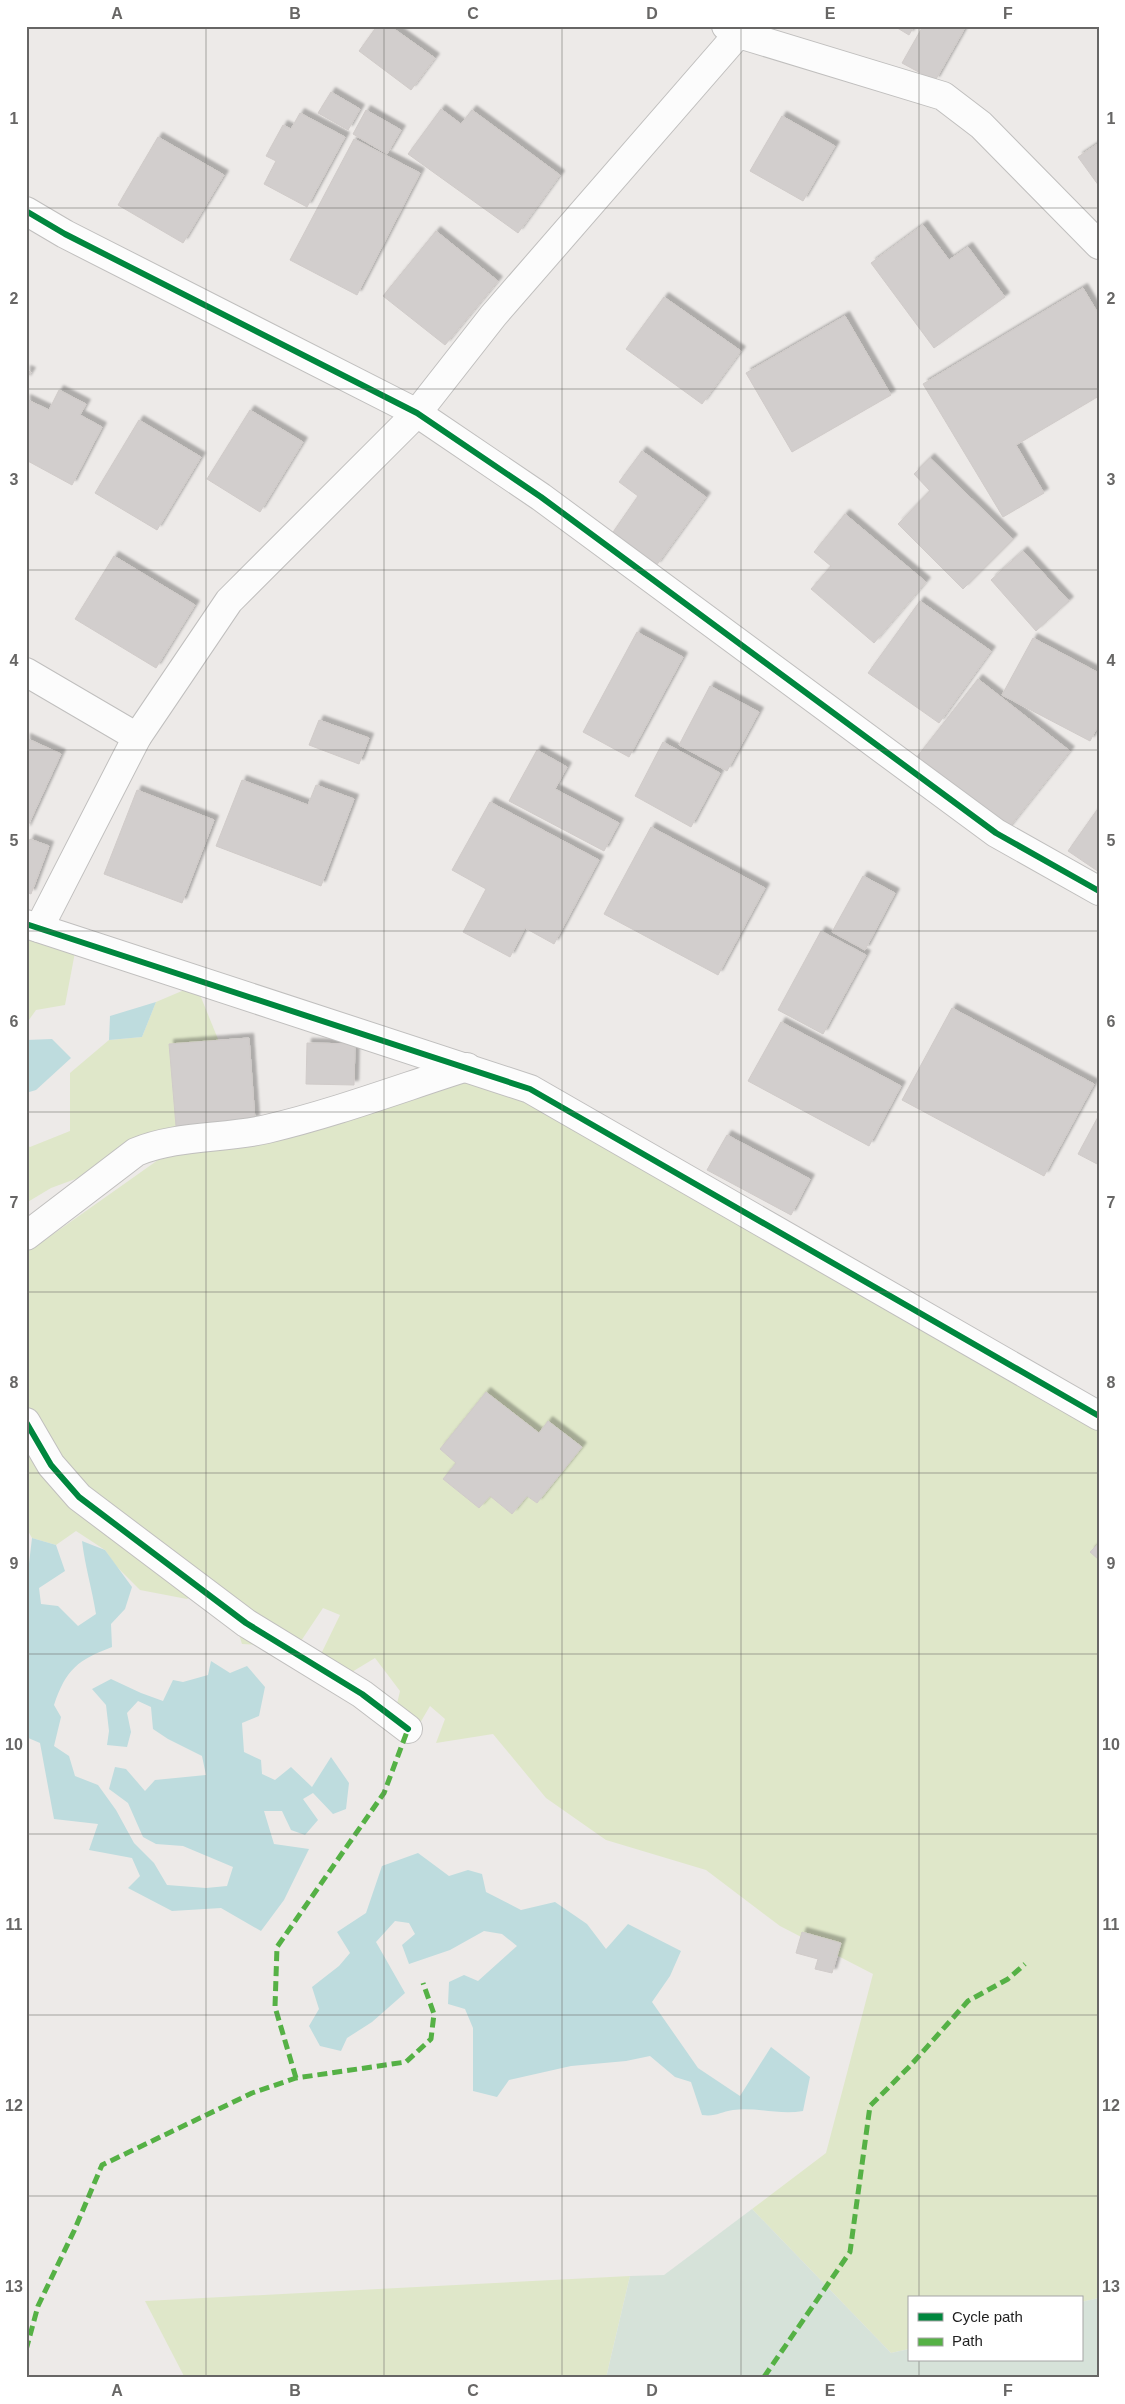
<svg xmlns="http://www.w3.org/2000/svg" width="1125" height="2404" font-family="Arial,sans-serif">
<defs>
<filter id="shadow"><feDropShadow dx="4.5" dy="-4.5" stdDeviation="1" flood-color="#0004"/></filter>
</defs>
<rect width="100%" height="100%" fill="#edeae8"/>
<!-- grass -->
<g fill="#dfe7c9">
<polygon points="26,929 76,947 65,1005 36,1010 26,1024"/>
<polygon points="196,985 222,1049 195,1088 192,1136 51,1188 26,1203 26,1145 30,1147 70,1131 70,1073 109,1040 142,1037 156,1002"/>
<polygon points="472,1079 519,1098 1099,1429 1099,2298 1081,2302 1081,2298 909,2298 909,2349 891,2353 752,2209 826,2153 873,1974 780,1926 706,1870 606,1840 546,1798 493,1734 436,1743 445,1719 430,1706 413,1735 396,1708 400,1691 375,1658 337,1681 321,1654 340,1615 323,1608 297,1647 242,1644 228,1601 206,1587 187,1599 140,1590 116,1566 105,1550 76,1531 56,1545 32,1538 26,1527 26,1249 35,1247 158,1160"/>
<polygon points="630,2276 606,2378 185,2378 145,2301"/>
</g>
<!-- wetland -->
<polygon fill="#d6e2d9" points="752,2209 891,2353 909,2349 909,2360 1081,2360 1081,2302 1099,2298 1099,2378 606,2378 630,2276 664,2275"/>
<!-- water -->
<g fill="#bedcde">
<polygon points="156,1002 142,1037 109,1040 110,1016"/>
<polygon points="52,1039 71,1058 36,1090 26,1093 26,1040"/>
<path d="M32,1538l24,7 9,26 -26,17 2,16 17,2 20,20 18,-12c-4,-25 -11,-48 -14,-73l23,9 27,37 -7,22 -14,15 1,23c-34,13 -46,22 -58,58l7,12 -7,29 15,10 6,20 23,9 18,25 18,33 20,20 13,22 39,3 21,-2 6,-19 -50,-21 -27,-2 -13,-7 -15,-34 -19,-14 6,-22 11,2 19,22 10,-11 51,-5 -4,-19 -34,-17 -15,-10 -2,-22 -13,-6 -11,12 4,19 -4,15 -20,-2 2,-14 -3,-26 -14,-16 19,-10 30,14 22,8 10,-21 10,2 25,-7 3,-14 19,12 17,-7 18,21 -6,29 -17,7 2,29 17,8 1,14 13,6 16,-13 21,20 19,-30 18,26 -3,26 -13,5 -20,-21 -10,6 15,21 -13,15 -14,-5 -9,-19h-18l10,33 35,5 -25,51 -23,31 -40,-23 -49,3 -44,-23 12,-12 -8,-18 -43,-8 9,-26 -44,-5 -14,-76 -14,-6v-148z"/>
<path d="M418,1853l31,23 19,-6 14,4 4,18 35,18 34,-8 32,22 19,25 22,-25 53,27 -11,25 -18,26 46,66 42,28 31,-49 39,30 -7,34c-24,4 -47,-4 -70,-1 -13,2 -17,7 -31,5l-11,-33 -16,-5 -25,-21 -24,5 -55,5 -62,14 -12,17 -24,-6v-63l-8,-19 -17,-5 1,-22 15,-7 14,6 39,-35 -15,-12 -18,-3 -34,19 -41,14 -7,-19 13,-11 -6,-11 -14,-2 -19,21 29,51 -33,29 -25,16 -6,13 -21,-5 -11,-20 10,-17 -7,-22 27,-21 11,-13 -13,-21 29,-19 16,-47z"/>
</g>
<!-- building -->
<g fill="#d2cecd" stroke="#d0cbc9" filter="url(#shadow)">
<polygon points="377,26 390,26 435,58 411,90 359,51"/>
<polygon points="894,26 914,26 909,35"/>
<polygon points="923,26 966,26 935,81 902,63"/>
<polygon points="331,92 360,109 348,130 318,113"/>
<polygon points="441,109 461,124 472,110 560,175 518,233 408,154"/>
<polygon points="366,110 401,130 387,154 353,134"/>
<polygon points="300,113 345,137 307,207 264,184 276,161 266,156 283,125 291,129"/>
<polygon points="782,116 835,146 803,201 750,171"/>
<polygon points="158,137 224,175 183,243 118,205"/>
<polygon points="354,139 420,173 357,295 290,260"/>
<polygon points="1099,143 1099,186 1078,157"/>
<polygon points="923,225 949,260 968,247 1005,297 934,348 871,263"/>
<polygon points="436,231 498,281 445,345 383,296"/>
<polygon points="1083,288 1099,315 1099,396 1016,445 1044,493 1003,517 923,384"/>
<polygon points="664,297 741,351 702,404 626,349"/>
<polygon points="845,316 891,395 792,452 746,373"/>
<polygon points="26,370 31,372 26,380"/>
<polygon points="59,390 86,404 80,415 102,427 72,485 26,460 26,399 49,410"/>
<polygon points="250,410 303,442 260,512 207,479"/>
<polygon points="139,420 201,457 157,530 95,493"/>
<polygon points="642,451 706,497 656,566 611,535 638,496 619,482"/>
<polygon points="930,458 1013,539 963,589 898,524 930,491 914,474"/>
<polygon points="845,514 926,582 874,643 811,589 831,566 814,552"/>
<polygon points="1023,551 1069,601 1036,631 991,580"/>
<polygon points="114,556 195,605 156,668 75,619"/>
<polygon points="920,601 991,651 939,723 868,673"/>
<polygon points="637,632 683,657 629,757 583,732"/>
<polygon points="1033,638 1099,673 1099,724 1090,741 1002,695"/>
<polygon points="978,679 1070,751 1007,830 916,758"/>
<polygon points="710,686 759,712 727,771 679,745"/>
<polygon points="319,720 369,738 359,764 309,745"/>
<polygon points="26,738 61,754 26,830"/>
<polygon points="663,742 720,773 691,827 635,796"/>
<polygon points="537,750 567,767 555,789 619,823 604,851 509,801"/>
<polygon points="242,780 308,805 316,785 354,799 321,886 216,846"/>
<polygon points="137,790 214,820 182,903 104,874"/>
<polygon points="490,802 599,860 554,944 525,928 510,957 463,932 486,889 452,870"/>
<polygon points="1099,807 1099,872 1068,851"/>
<polygon points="651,827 765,888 718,975 604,914"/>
<polygon points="30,839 49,846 31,894 26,892 26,848"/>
<polygon points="863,876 895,893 865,950 832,932"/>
<polygon points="821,931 866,955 823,1034 778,1010"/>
<polygon points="952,1008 1094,1084 1044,1176 902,1100"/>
<polygon points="781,1022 901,1086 869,1146 748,1081"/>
<polygon points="249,1038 255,1120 176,1126 169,1044"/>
<polygon points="307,1043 355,1044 354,1085 306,1084"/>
<polygon points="1099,1115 1099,1165 1078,1154"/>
<polygon points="727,1135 810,1179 791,1215 707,1170"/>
<polygon points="486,1392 539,1433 548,1421 582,1447 537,1503 527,1496 512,1514 490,1496 479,1508 443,1479 456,1463 440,1449"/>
<polygon points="1099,1543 1099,1560 1090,1552"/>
<polygon points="802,1932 841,1943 832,1973 815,1969 818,1959 796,1953"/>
</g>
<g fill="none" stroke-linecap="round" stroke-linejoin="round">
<!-- minor casing -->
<g stroke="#c0bfbe" stroke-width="30">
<g id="minor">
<polyline points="726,26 739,34 943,96 981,125 1099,245"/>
<polyline points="26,211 65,234 417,413 541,497 996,833 1099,891"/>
<polyline points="26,672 137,737"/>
<polyline points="26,924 530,1089 1099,1416"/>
<polyline points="39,928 137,737 229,601 417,413 493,316 745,26"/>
<path d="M26,1236l110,-84c40,-17 88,-13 131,-23 68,-16 134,-41 200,-62"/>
<polyline points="26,1422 51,1465 79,1497 246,1623 362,1694 408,1729"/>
</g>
</g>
<!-- minor -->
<use href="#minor" stroke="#fcfcfc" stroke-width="28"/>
<!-- quiet -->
<g stroke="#55b145" stroke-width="5" stroke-dasharray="10 5" stroke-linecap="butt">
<polyline points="296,2078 275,2007 277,1947 384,1793 408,1729"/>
<polyline points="26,2350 38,2306 74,2231 102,2165 252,2093 296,2078 406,2062 431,2039 434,2014 423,1983"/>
<polyline points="764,2377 850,2252 870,2106 910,2066 968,2001 1008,1979 1025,1964"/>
</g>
<!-- cycleway casing -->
<g stroke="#fff" stroke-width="9">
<g id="cycleway">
<polyline points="26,211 65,234 417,413 541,497 996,833 1099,891"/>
<polyline points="26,924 530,1089 1099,1416"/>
<polyline points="26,1422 51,1465 79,1497 246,1623 362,1694 408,1729"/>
</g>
</g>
<!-- cycleway -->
<use href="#cycleway" stroke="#00873e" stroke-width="6"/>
</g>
<!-- grid -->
<path fill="none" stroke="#676665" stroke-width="1" stroke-opacity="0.55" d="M206,26v2352M384,26v2352M562,26v2352M741,26v2352M919,26v2272M26,208h1073M26,389h1073M26,570h1073M26,750h1073M26,931h1073M26,1112h1073M26,1292h1073M26,1473h1073M26,1654h1073M26,1834h1073M26,2015h1073M26,2196h1073M919,2360v18"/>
<!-- border -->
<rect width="1125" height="2404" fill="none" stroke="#ffffff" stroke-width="55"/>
<!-- legend -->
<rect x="908" y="2296" width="175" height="65" fill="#ffffff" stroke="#a5a5a5"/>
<rect x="918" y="2313" width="25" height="8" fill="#00873e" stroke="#a5a5a5"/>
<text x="952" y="2322" font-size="15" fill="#1f1f1f">Cycle path</text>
<rect x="918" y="2338" width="25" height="8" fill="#55b145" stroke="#a5a5a5"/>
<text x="952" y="2346" font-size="15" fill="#1f1f1f">Path</text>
<rect x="28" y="28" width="1070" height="2348" fill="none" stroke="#676665" stroke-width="2"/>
<g font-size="16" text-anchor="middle" font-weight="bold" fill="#676665">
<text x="117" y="19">A</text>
<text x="295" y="19">B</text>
<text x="473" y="19">C</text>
<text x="652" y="19">D</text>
<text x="830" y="19">E</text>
<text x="1008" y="19">F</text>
<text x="14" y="124">1</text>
<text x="1111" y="124">1</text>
<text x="14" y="304">2</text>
<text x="1111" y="304">2</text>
<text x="14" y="485">3</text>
<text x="1111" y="485">3</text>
<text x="14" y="666">4</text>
<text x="1111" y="666">4</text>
<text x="14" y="846">5</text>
<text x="1111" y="846">5</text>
<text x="14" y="1027">6</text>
<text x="1111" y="1027">6</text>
<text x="14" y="1208">7</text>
<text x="1111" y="1208">7</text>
<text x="14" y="1388">8</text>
<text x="1111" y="1388">8</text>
<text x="14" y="1569">9</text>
<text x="1111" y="1569">9</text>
<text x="14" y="1750">10</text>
<text x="1111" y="1750">10</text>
<text x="14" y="1930">11</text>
<text x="1111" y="1930">11</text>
<text x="14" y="2111">12</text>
<text x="1111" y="2111">12</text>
<text x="14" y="2292">13</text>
<text x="1111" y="2292">13</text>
<text x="117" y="2396">A</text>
<text x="295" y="2396">B</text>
<text x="473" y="2396">C</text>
<text x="652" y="2396">D</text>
<text x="830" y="2396">E</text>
<text x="1008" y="2396">F</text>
</g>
</svg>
